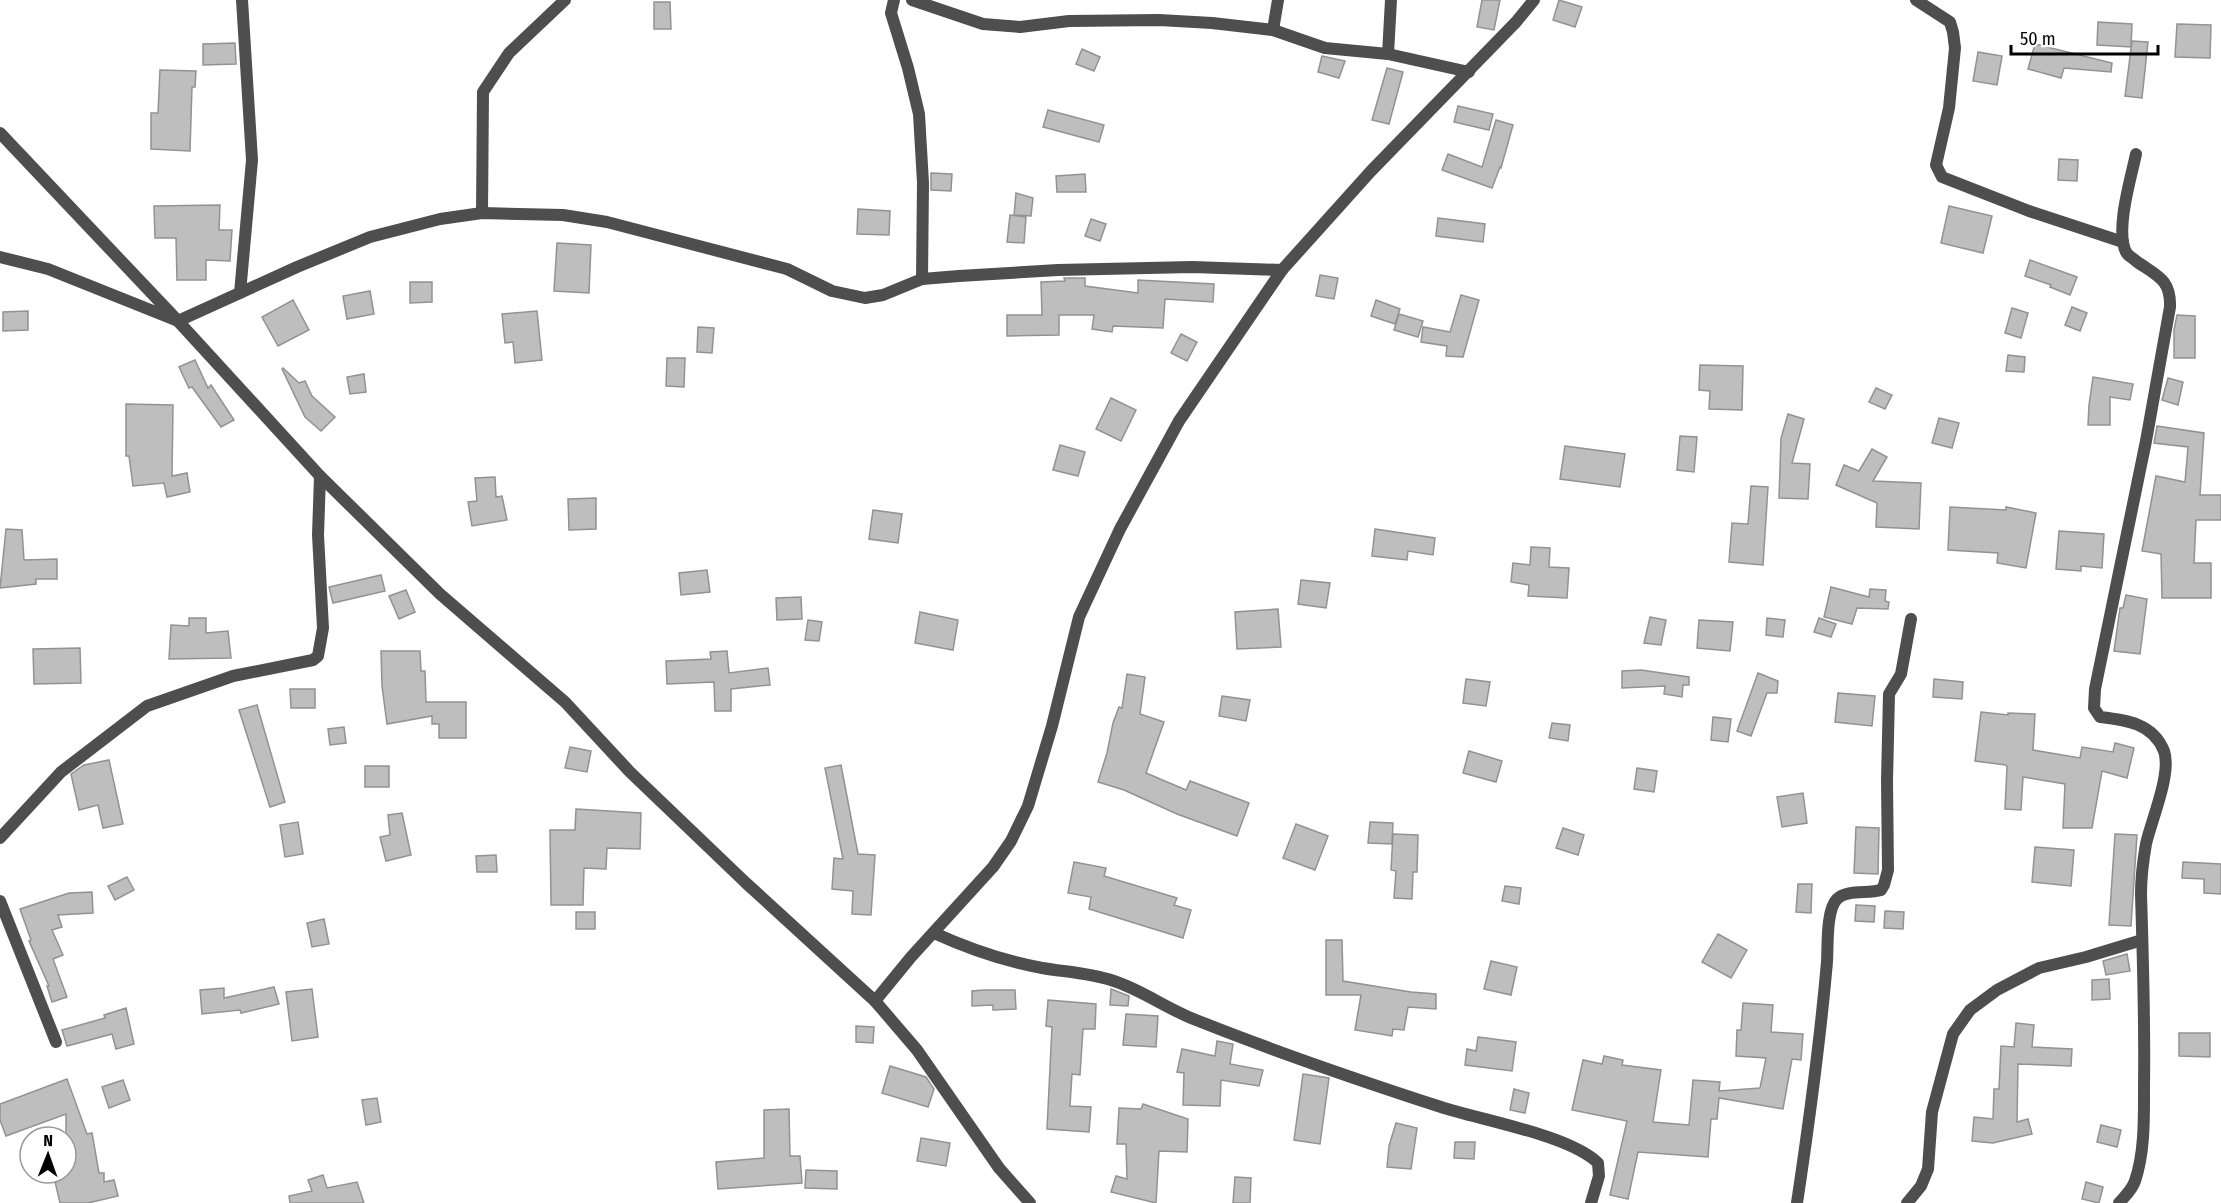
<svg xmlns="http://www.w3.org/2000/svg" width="2221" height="1203" font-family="'Fira Sans Condensed',sans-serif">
<rect width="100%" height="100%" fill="#fff"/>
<!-- building -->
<g fill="#bebebe" stroke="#929292" stroke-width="1.5">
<polygon points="1482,0 1500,0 1494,30 1477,27"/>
<polygon points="1559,0 1582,7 1575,27 1553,20"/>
<polygon points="654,2 670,2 671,29 654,29"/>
<polygon points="2098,22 2132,24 2131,47 2097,45"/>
<polygon points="2177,24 2211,25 2210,58 2175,57"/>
<polygon points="2132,41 2148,42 2142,98 2125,96"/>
<polygon points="235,43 236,64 203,65 203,44"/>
<polygon points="2035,44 2112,63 2111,72 2064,68 2061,78 2028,69"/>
<polygon points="1082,49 1100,57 1094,71 1076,64"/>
<polygon points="1978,52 2002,56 1997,85 1973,81"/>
<polygon points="1322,56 1345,61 1339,78 1318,72"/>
<polygon points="1387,68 1403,72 1389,124 1372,120"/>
<polygon points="160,70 196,71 195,87 192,87 190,151 151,149 151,113 158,113"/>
<polygon points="1458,106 1493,114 1489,130 1454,122"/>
<polygon points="1048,110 1104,125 1099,142 1043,127"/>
<polygon points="1496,120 1513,125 1501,168 1500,167 1492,188 1442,170 1448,154 1482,167"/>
<polygon points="2059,159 2078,160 2077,181 2058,180"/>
<polygon points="931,173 952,174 951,191 931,190"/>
<polygon points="1085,174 1086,192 1057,192 1056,176"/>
<polygon points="1016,193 1033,198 1031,216 1014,215"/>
<polygon points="220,205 219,230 232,230 230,261 206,260 206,280 177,280 176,238 155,238 154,206"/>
<polygon points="1949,206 1992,216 1983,253 1941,243"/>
<polygon points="858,209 890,211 889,235 857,234"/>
<polygon points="1010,215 1026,217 1024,243 1007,242"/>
<polygon points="1438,218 1485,224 1483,242 1436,236"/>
<polygon points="1091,219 1106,224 1100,241 1085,236"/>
<polygon points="557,243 591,245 589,293 554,291"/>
<polygon points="2030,260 2077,277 2070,295 2050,287 2051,285 2025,276"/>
<polygon points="1320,275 1338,278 1334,299 1316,296"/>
<polygon points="1064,278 1085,278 1085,286 1138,293 1138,280 1214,284 1213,302 1165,299 1163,328 1113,326 1112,332 1092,329 1094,315 1059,315 1059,335 1007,336 1007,315 1042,315 1041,282 1065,281"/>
<polygon points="410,282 432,282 432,302 410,303"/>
<polygon points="370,291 374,314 347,319 343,296"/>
<polygon points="1461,295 1479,300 1463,357 1446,356 1447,346 1421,342 1423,327 1450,332"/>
<polygon points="293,300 309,330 278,346 262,317"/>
<polygon points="1376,300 1400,309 1395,324 1371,316"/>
<polygon points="2072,307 2087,313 2080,331 2065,325"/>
<polygon points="2012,308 2028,313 2021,338 2005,333"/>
<polygon points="28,311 28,330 3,331 3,312"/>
<polygon points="537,311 542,360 515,363 513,342 505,343 502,314"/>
<polygon points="1399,314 1423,321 1418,337 1394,330"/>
<polygon points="2177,315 2195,316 2195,358 2174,358 2174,330"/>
<polygon points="698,327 714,328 712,353 697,352"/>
<polygon points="1181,334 1197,342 1187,361 1171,353"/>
<polygon points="2008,355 2025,357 2024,372 2006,371"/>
<polygon points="667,358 685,358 684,387 666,386"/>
<polygon points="195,360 208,388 211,385 234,420 221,427 192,387 189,388 179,367"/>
<polygon points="1700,365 1743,366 1742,410 1709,409 1710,391 1699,390"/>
<polygon points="283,368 299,383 305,381 312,396 335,417 321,431 305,417 282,369"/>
<polygon points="364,374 366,392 350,394 347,377"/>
<polygon points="2093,377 2133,384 2130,400 2110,397 2110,425 2088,425 2089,405"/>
<polygon points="2168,378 2183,382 2178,405 2162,400"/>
<polygon points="1876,388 1892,395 1885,409 1869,402"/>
<polygon points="1111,398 1136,410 1121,441 1096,429"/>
<polygon points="126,404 173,405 172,476 187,473 190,492 167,497 164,483 133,486 129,456 126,456"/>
<polygon points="1788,414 1804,419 1792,463 1810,464 1808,499 1779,498 1781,438"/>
<polygon points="1939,418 1959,423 1952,448 1932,443"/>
<polygon points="2157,426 2204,433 2200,495 2221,495 2221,520 2196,520 2194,563 2211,563 2211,598 2162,598 2161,554 2142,551 2156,476 2185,482 2188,447 2154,443"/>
<polygon points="1680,436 1697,437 1694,472 1677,470"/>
<polygon points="1060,445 1085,452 1078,476 1053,470"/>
<polygon points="1565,446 1625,454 1620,487 1560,479"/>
<polygon points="1872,449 1887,457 1873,481 1921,483 1919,529 1876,527 1877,503 1836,485 1844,465 1859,471"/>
<polygon points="495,477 496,497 502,496 507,520 472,526 468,502 477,501 475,478"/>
<polygon points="1751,486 1768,487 1763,565 1729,562 1732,523 1748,524"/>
<polygon points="596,498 596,529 569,530 568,499"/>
<polygon points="1950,507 2006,510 2006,507 2036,513 2026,568 1997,563 1998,553 1948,550"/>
<polygon points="873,510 902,514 898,543 869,539"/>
<polygon points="6,529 22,530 24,560 57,559 57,579 36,579 36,584 0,588"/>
<polygon points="1375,529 1435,538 1433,555 1408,551 1407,560 1372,556"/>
<polygon points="2059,531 2104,534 2102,568 2081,566 2081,571 2056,569"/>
<polygon points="1531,547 1550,548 1549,567 1569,568 1567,598 1528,596 1529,585 1511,582 1513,563 1530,565"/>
<polygon points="707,570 710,592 681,595 679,573"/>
<polygon points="381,575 385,591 333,603 329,587"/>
<polygon points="1301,580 1330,583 1326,608 1298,604"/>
<polygon points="1831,587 1869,597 1870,589 1886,590 1885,601 1889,602 1888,609 1857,608 1852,624 1824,617"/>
<polygon points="406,590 415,612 399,619 389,596"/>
<polygon points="2126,595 2147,599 2140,654 2114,651 2120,608 2123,608"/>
<polygon points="801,597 802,619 777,620 776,598"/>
<polygon points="1278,609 1281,647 1237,649 1235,612"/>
<polygon points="920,612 958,620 953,650 915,643"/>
<polygon points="1650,617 1666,620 1661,645 1644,643"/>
<polygon points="189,618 206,618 206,633 228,631 231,658 169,659 171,625 189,626"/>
<polygon points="1767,618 1785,620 1783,637 1766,635"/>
<polygon points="1819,618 1836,624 1831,637 1814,632"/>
<polygon points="808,620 822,622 819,641 805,640"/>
<polygon points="1699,620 1733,622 1730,651 1697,648"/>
<polygon points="80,648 81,683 34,684 33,649"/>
<polygon points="381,651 420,651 421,671 425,671 426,702 466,702 466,738 439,738 439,724 432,724 432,716 387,724 382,686"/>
<polygon points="727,651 729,673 768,668 770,685 731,689 731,711 715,711 714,682 667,684 666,661 711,659 710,652"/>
<polygon points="1641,670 1689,677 1689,685 1683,685 1682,697 1664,694 1665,686 1622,688 1622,671"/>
<polygon points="1758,673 1778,681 1777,693 1767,693 1751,736 1737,731"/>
<polygon points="1127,674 1145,677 1140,714 1164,722 1146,773 1186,790 1190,781 1249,803 1237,836 1177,814 1124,790 1098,782 1107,753 1113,723 1119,707 1122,708"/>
<polygon points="1466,679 1490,682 1486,706 1463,703"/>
<polygon points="1934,679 1963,682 1962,699 1933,697"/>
<polygon points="290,689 315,689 315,708 291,708"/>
<polygon points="1838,693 1875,696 1872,726 1835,722"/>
<polygon points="1222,696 1250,700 1246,721 1219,716"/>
<polygon points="257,705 285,802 270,807 239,710"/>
<polygon points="1981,712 2008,715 2008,713 2035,714 2033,750 2080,758 2082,747 2113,752 2115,743 2134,748 2127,778 2102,771 2092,828 2063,828 2065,784 2023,777 2021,810 2005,809 2007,767 2006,765 1975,761"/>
<polygon points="1713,717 1731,719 1728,742 1711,740"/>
<polygon points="1552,723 1570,725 1568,741 1549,738"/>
<polygon points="344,727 346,743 330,745 328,729"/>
<polygon points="570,747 591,751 587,772 565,768"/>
<polygon points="1469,751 1502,761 1496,782 1463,773"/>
<polygon points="109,760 123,824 103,828 98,805 79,810 71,774 84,765"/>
<polygon points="841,765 858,854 875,855 871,915 852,914 853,891 832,889 834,858 843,859 825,768"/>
<rect x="365" y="766" width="24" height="21"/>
<polygon points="1637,768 1657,771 1654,792 1634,789"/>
<polygon points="1803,793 1807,823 1782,827 1777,797"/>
<polygon points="576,809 641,813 640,849 607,848 606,869 584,868 583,905 551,905 550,830 575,830"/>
<polygon points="402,813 411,855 386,861 380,837 390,835 388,815"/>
<polygon points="298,822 303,854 285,857 280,825"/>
<polygon points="1370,822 1393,823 1392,844 1368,843"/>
<polygon points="1296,824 1328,836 1315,870 1283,858"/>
<polygon points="1856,827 1879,828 1878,874 1854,873"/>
<polygon points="1563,828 1584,835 1578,855 1556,848"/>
<polygon points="1393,834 1418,835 1417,872 1413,872 1412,899 1394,898 1396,871 1391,870"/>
<polygon points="2115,834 2137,835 2131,926 2109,925"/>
<polygon points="2035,847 2074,850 2071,886 2032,882"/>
<polygon points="496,855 497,872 477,872 476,856"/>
<polygon points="1074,862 1106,868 1104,876 1177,898 1174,905 1191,910 1183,938 1089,909 1091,897 1068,893"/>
<polygon points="2183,862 2221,864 2221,894 2204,893 2204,879 2182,878"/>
<polygon points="127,877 134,890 115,900 108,886"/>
<polygon points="1798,884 1812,884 1811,913 1796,912"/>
<polygon points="1505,886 1521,888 1519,904 1502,901"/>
<polygon points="92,892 93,913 58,915 62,927 52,930 63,955 53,959 67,997 52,1002 47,986 49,986 29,941 31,940 20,909 69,893"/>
<polygon points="1856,905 1875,906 1874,922 1855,921"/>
<polygon points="1885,911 1904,912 1903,929 1884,928"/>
<rect x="576" y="912" width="19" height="17"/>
<polygon points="324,919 329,944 312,947 307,923"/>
<polygon points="1718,934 1747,950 1731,978 1702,962"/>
<polygon points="1326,940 1342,940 1343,981 1411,992 1436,994 1436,1009 1408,1007 1404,1030 1393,1029 1392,1036 1355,1030 1361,995 1326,995"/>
<polygon points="2127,954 2130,971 2106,975 2103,961"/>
<polygon points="1491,961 1517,967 1511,995 1484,989"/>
<polygon points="2109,979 2110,999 2092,1000 2092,980"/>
<polygon points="274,987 279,1004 241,1013 240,1010 202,1014 200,990 224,988 224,998"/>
<polygon points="312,989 318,1037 292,1041 286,992"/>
<polygon points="1111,989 1129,996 1128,1006 1110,1005"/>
<polygon points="984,990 1015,990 1016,1009 993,1010 993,1005 972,1006 972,991"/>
<polygon points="1048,1000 1096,1004 1095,1029 1083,1029 1080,1075 1072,1074 1070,1106 1091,1107 1089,1132 1047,1129 1052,1027 1046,1026"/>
<polygon points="1743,1003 1773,1005 1771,1032 1803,1034 1801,1060 1792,1059 1783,1109 1719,1098 1717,1119 1711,1119 1708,1157 1638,1152 1628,1199 1610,1195 1627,1121 1572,1110 1583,1060 1602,1064 1604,1056 1623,1060 1622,1065 1661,1070 1653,1122 1689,1125 1693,1080 1720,1082 1719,1091 1760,1088 1766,1058 1736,1056 1737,1030 1741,1030"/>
<polygon points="126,1008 134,1044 116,1049 112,1034 67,1046 62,1030 105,1018 104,1015"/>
<polygon points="1126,1014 1158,1016 1156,1047 1123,1045"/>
<polygon points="2016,1023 2034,1025 2032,1047 2072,1049 2071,1066 2018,1064 2017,1122 2028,1119 2032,1134 1993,1143 1972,1141 1974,1117 1993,1119 1994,1089 1999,1089 2001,1046 2014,1047"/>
<polygon points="856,1026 874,1027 873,1043 856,1042"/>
<polygon points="2179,1033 2210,1033 2210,1057 2179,1056"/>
<polygon points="1478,1037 1516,1042 1512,1071 1465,1065 1467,1049 1476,1051"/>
<polygon points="1217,1041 1233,1044 1230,1064 1263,1070 1259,1086 1221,1080 1220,1106 1183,1105 1184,1073 1177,1072 1182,1049 1215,1056"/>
<polygon points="890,1066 926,1077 934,1089 928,1107 882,1093"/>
<polygon points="1303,1074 1329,1078 1320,1144 1294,1140"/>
<polygon points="67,1079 87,1134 92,1133 99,1173 104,1173 104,1182 114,1180 118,1196 88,1203 60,1203 53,1173 66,1173 66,1114 6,1136 0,1120 0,1104"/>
<polygon points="123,1080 130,1100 109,1108 102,1087"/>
<polygon points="1514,1089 1529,1093 1525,1113 1510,1110"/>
<polygon points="377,1098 381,1122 366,1125 362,1100"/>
<polygon points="1143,1104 1188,1119 1187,1152 1159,1151 1156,1203 1111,1192 1116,1176 1127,1179 1126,1144 1117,1144 1119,1108 1141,1109"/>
<polygon points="789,1109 790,1156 800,1156 802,1183 718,1189 716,1162 764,1158 764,1110"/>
<polygon points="1396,1123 1417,1128 1411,1169 1387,1167 1389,1146"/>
<polygon points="2101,1125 2121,1130 2117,1147 2097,1142"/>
<polygon points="921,1138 950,1143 946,1166 917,1161"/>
<polygon points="1455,1142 1475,1142 1474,1159 1454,1158"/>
<polygon points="806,1170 837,1171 837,1189 805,1188"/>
<polygon points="323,1175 327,1188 357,1182 364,1203 290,1203 289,1196 312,1191 308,1180"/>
<polygon points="1235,1177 1251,1178 1250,1203 1233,1203"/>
<polygon points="2086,1182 2103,1187 2099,1203 2082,1199"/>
</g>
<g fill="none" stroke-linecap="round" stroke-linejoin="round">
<!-- minor -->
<g stroke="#4e4e4e" stroke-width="12">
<polyline points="894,0 891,13 908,68 919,114 923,183 922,279"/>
<polyline points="912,0 983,24 1020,27 1069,21 1159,20 1212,23 1273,30 1325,48 1388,54 1469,72"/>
<polyline points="1916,0 1950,22 1953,32 1955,48 1949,108 1936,165 1942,177 2029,211 2123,242"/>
<polyline points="1273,30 1278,0"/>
<polyline points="1388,54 1391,0"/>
<polyline points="482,213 483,92 509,53 565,0"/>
<polyline points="0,257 48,269 178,321 297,267 370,237 440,219 482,213 563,215 607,222 787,269 832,291 865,298 883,295 922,279 959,276 1058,270 1192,267 1282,270"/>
<polyline points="240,293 252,160 242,0"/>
<polyline points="0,838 61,772 147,706 233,676 313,660 318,656 323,628 318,535 320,476"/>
<polyline points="0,901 56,1042"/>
<path d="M934,933c35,16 70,28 108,35 24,4 48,5 72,13 28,9 53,28 82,39 80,32 162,60 245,87 40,13 128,28 157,56l1,13 -8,27"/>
<polyline points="875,1001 911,957 993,867 1011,841 1028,806 1052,726 1079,617 1120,529 1179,421 1282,270 1371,171 1516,22 1534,0"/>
<path d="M1797,1203c12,-80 23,-161 30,-241 1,-16 -1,-52 10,-63 10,-10 31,-5 44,-9l3,-5 4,-15 -1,-89 2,-87 12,-20 10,-55"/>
<polyline points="1907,1203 1921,1186 1928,1169 1932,1112 1953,1034 1970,1010 1997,990 2039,968 2086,957 2142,940"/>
<path d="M2119,1203c6,-7 13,-13 16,-22 10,-29 9,-65 9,-95 1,-64 -1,-128 -3,-192 0,-17 2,-33 5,-50 5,-23 26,-71 18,-93 -11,-28 -38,-31 -64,-34l-6,-9 1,-19 51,-248 24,-134c1,-28 -13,-31 -34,-46 -3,-3 -8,-5 -10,-9 -11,-22 5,-74 10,-98"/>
</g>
<!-- tertiary -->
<polyline stroke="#4e4e4e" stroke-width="12" points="0,133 178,321 320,476 440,594 565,702 630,772 746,883 875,1001 917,1050 999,1168 1030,1203"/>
</g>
<!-- north arrow -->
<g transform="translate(48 1155) rotate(1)"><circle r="28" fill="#ffffff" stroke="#999999" stroke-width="1.5"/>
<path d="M0-4.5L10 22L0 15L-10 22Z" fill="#000000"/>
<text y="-9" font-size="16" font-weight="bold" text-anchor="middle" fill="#000000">N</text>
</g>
<!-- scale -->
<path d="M2011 45v9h147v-9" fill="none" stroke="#000000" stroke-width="3"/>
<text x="2020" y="45" font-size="18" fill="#000000" stroke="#ffffff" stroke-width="4.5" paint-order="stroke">50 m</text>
</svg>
